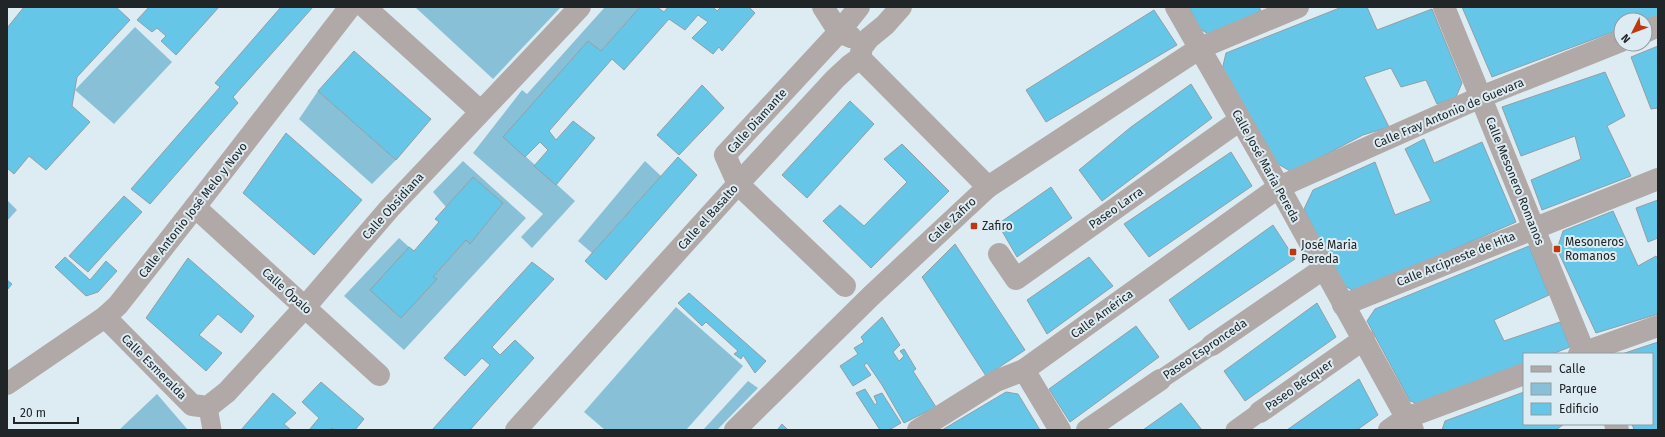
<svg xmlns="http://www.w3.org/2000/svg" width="1665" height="437" font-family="'Fira Sans',sans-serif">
<rect width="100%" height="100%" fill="#ddecf2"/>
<!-- green -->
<g fill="#88c1d7">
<polygon points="415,7 561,7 493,79"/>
<polygon points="605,7 640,7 601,51 588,41 504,137 575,201 532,248 521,237 543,214 473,153 522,90 527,94"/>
<polygon points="135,27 172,62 114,124 75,90"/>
<polygon points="318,91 396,160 372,184 299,119"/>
<polygon points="463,161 526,218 404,350 344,296 399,238 409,247 371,290 401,318 436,279 433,277 466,240 470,244 503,203 473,177 446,207 433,192"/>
<polygon points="645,161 661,176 592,253 578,241"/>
<polygon points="7,200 17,210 7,221"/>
<polygon points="676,307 743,366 686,430 605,430 584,412"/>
<polygon points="748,381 758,388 717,430 703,430"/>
<polygon points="157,394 188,430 119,430"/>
</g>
<!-- building -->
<g fill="#65c6e8" stroke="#919fa5">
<polygon points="24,7 116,7 130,20 77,77 72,106 90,122 46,170 29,156 14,174 7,168 7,28"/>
<polygon points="149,7 219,7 176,55 161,41 166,36 157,28 152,32 137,20"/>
<polygon points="281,7 313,7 233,97 238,103 150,204 131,189 220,87 215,83"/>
<polygon points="640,7 657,7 664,12 668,7 713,7 717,11 721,7 749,7 755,13 722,51 719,47 713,54 692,38 708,22 698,15 685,30 669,19 624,70 612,59 549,131 556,140 573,121 595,138 556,185 534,166 548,150 540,142 525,157 503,137 588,41 601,51"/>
<polygon points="1189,7 1259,7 1261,11 1210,35 1200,29"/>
<polygon points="1342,7 1367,7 1377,30 1432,9 1462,83 1456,97 1437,104 1426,80 1401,87 1391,68 1364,77 1389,127 1363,135 1292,172 1276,163 1222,70 1226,53"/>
<polygon points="1462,7 1658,7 1658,15 1645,20 1621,20 1621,29 1492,77"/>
<polygon points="1154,10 1177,45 1046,122 1026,90"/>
<polygon points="1658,46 1658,108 1651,109 1631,57"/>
<polygon points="354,51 431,119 396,160 318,91"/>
<polygon points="1605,72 1625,116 1607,126 1631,176 1542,210 1531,180 1581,159 1575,136 1521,156 1502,107"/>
<polygon points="1191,84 1212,118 1102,201 1079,170 1131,127"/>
<polygon points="702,85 724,108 679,155 657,135"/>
<polygon points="850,101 874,124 807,198 782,175"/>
<polygon points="286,133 362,200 314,255 243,193"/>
<polygon points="1424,139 1434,163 1482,142 1516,222 1356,292 1341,284 1304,209 1313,190 1375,162 1395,215 1431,201 1405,149"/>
<polygon points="902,144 949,191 871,268 823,221 840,205 864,226 907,182 884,159"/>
<polygon points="1231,152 1252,186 1149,257 1124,224"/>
<polygon points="678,157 697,175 606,280 585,261"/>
<polygon points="473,177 503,203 470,244 466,240 433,277 437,279 401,318 370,290 409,247 414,251 439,222 435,219"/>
<polygon points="1051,187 1072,218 1017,257 998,224"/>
<polygon points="124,196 142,212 88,272 69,256"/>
<polygon points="1658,200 1658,238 1648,242 1636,208"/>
<polygon points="1613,211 1638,266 1656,256 1658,259 1658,314 1596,333 1557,249 1563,231"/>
<polygon points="1273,225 1295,259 1189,330 1169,300"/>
<polygon points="955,244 1025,350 986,376 922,277"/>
<polygon points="1529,246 1549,295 1494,320 1504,341 1560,322 1570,347 1552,354 1524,354 1524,365 1421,405 1410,401 1367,321 1375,309"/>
<polygon points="65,257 90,280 106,261 117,271 98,292 86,296 55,267"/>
<polygon points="1089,257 1113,286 1047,334 1027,300"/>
<polygon points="188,258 254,316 241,333 218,314 199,335 222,353 206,371 146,318"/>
<polygon points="532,262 554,279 492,347 500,355 515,340 534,358 470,430 432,430 490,365 482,358 465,376 444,358"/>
<polygon points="7,280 12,284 7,290"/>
<polygon points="689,293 766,361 755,373 743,355 741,359 734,354 738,351 706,322 702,326 678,303"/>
<polygon points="1317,303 1336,337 1245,401 1224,371"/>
<polygon points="882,317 900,345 893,352 899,361 904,356 900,351 904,349 916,369 913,371 936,407 904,423 882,385 867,363 864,365 871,375 853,386 840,366 858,354 854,348 864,342 861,337"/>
<polygon points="1136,326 1159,357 1070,422 1049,389"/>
<polygon points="1658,342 1658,430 1634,430 1632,424 1652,424 1652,354 1622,354"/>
<polygon points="1359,379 1378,415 1357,430 1287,430"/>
<polygon points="321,382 364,419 355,430 334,430 332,428 330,430 309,430 319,418 302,402"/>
<polygon points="865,389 875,405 877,403 874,396 882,393 901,423 889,430 880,430 856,393"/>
<polygon points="1006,392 1018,394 1040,430 942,430"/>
<polygon points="1524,392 1524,424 1564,424 1556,430 1442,430 1445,421"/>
<polygon points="273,393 296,413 284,424 291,430 241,430"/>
<polygon points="1181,403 1202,430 1143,430"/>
<polygon points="782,424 788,430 778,430 778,429"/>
</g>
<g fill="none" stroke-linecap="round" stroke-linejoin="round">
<!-- pedestrian -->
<g stroke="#b0a9a7" stroke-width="19">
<polyline points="1160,380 1212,345"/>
<polyline points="208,407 212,430"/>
<polyline points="1235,430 1260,412"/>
</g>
<!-- minor -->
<g stroke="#b0a9a7" stroke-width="22">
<polyline points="365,7 480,111"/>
<polyline points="823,7 839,32 851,37"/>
<polyline points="1176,7 1279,187 1413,430"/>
<polyline points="1444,7 1585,354"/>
<polyline points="1645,32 1658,26"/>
<polyline points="860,58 988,187"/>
<polyline points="195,207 379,375"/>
<polyline points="999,254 1016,279 1240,120"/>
<polyline points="845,286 738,184 725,155 839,32 859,7"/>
<polyline points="1343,305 1658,179"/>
<polyline points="105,317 192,405 208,407 227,392 305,307 389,209 580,7"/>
<polyline points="1212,345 1323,269"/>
<polyline points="1579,354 1658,326"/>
<polyline points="1024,370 1060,430"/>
<polyline points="7,384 105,317 118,305 195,207 350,7"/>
<polyline points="1260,412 1364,339"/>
<polyline points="1615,424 1618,430"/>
<polyline points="516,430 738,184 835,79 849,66 860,58 862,47 869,38 885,25 901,7"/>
<polyline points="735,430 871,296 988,187 1200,48 1298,7"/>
<polyline points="918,430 996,381 1024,370 1279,187 1481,97 1621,41"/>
<polyline points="1087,430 1160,380"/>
<polyline points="1389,430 1406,418 1524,374"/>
</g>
</g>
<!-- markers -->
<g fill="#c0360d" stroke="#ddecf2" stroke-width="1.5">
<rect x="970" y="222" width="8" height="8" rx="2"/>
<rect x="1553" y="245" width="8" height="8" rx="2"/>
<rect x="1289" y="248" width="8" height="8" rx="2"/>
</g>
<g text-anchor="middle" stroke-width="4" stroke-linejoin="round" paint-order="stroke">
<!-- street labels -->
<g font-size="12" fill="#202528" stroke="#ddecf2">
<text transform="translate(1449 113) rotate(-23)" y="4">Calle Fray Antonio de Guevara</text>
<text transform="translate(757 121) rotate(-48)" y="4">Calle Diamante</text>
<text transform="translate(1266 166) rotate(61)" y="4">Calle José María Pereda</text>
<text transform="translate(1515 181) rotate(68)" y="4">Calle Mesonero Romanos</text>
<text transform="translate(393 206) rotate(-48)" y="4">Calle Obsidiana</text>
<text transform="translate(1116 208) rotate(-35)" y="4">Paseo Larra</text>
<text transform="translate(193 210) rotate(-52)" y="4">Calle Antonio José Melo y Novo</text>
<text transform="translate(708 217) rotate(-48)" y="4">Calle el Basalto</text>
<text transform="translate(952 220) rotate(-43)" y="4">Calle Zafiro</text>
<text transform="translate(1456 259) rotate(-22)" y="4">Calle Arcipreste de Hita</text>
<text transform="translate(287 291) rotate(42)" y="4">Calle Ópalo</text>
<text transform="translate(1102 314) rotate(-36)" y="4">Calle América</text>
<text transform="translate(1205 349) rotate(-34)" y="4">Paseo Espronceda</text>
<text transform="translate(154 367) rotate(45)" y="4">Calle Esmeralda</text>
<text transform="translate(1299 385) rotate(-35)" y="4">Paseo Bécquer</text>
</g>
<!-- poi labels -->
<g font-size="12" fill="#202528" stroke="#ddecf2" text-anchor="start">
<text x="982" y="230">Zafiro</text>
<text x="1565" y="246">Mesoneros<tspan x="1565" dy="14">Romanos</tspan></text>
<text x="1301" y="249">José Maria<tspan x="1301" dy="14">Pereda</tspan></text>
</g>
</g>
<!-- border -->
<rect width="1665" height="437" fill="none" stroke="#202528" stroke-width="16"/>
<!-- legend -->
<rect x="1523" y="353" width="130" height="72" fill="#ddecf2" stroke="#919ca1"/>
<rect x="1531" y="366" width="20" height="6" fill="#b0a9a7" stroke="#919ca1"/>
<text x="1559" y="373" font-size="12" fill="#202528">Calle</text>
<rect x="1531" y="383" width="20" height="12" fill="#88c1d7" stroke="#919ca1"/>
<text x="1559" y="393" font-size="12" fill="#202528">Parque</text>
<rect x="1531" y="403" width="20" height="12" fill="#65c6e8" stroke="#919ca1"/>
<text x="1559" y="413" font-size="12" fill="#202528">Edificio</text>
<!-- north arrow -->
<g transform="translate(1633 32) rotate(228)"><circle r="19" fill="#ddecf2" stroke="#919ca1"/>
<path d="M0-3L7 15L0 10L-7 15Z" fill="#c0360d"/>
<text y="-6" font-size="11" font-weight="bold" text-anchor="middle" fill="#202528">N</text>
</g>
<!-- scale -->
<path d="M14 417v6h64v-6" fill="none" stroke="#202528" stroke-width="2"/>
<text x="20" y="417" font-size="12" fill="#202528" stroke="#ddecf2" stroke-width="3" paint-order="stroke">20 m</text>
</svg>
